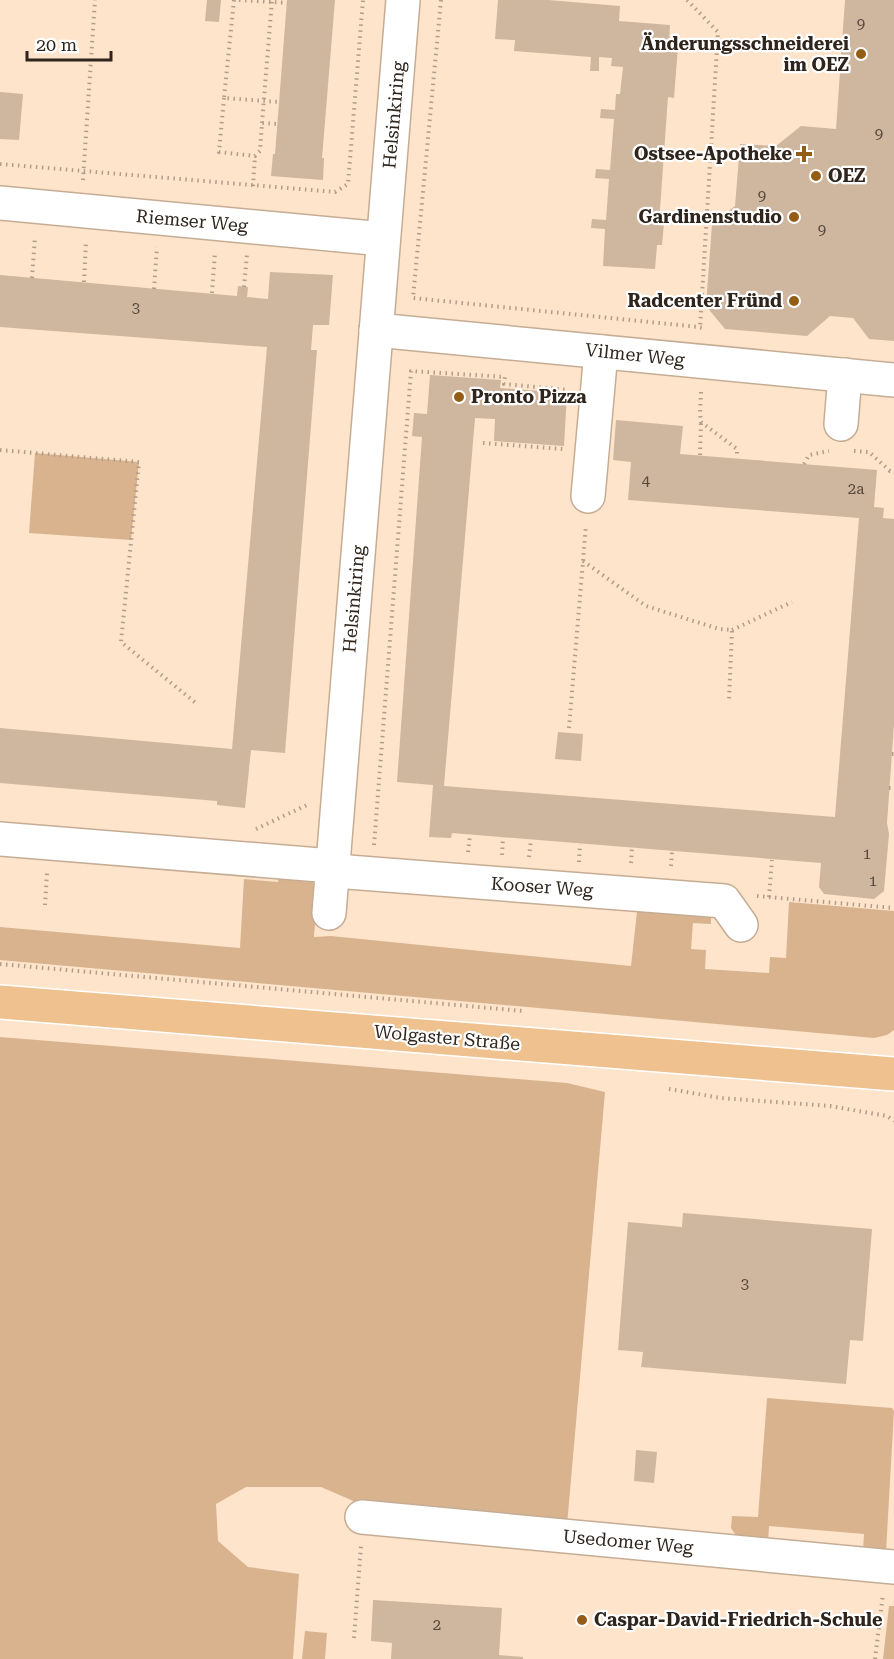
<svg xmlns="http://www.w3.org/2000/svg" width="894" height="1659" font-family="'Roboto Serif',serif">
<rect width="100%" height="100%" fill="#fde4cb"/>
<!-- green -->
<g fill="#d9b38e">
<polygon points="35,453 139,462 131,540 29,533"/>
<path d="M279,871c9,2 21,3 29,7 17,10 6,43 6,59l17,-1 300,30 7,-63 73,12v9l-18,-1 -2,26 15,1 -1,19 64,4 1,-16 16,1 3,-56 105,9v119l-7,5 -13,3 -874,-78v-33l240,21 4,-69 34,3z"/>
<polygon points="0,1037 567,1083 605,1092 567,1525 365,1506 321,1487 246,1487 216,1504 218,1541 248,1567 299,1574 293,1659 0,1659"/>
<polygon points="767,1398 892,1408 894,1411 886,1552 863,1551 864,1534 769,1526 768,1543 739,1540 731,1528 732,1516 758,1517"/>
<polygon points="889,1606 894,1606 894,1659 883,1659"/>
<polygon points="305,1631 327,1633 325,1659 302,1659"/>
</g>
<!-- building -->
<g fill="#cfb69e">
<polygon points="207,0 221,0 219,22 205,21"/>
<polygon points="287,0 335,0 322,158 324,158 323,180 271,176 273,154 275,154"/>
<polygon points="498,0 548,0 620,6 619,21 670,25 669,45 678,46 674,98 668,97 659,223 664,223 662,245 657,245 655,269 603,266 605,229 591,228 592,219 606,220 609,179 595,178 596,169 610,170 614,119 600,118 601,109 615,110 616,94 620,94 623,67 611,66 612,58 599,57 599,71 590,71 591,57 514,51 515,40 495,39"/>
<polygon points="845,0 894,0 894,341 869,339 853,318 830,316 807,336 725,329 706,306 712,224 735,206 740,144 776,146 801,126 836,129"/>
<polygon points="0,92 23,94 19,140 0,139"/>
<polygon points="270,272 333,275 329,325 313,325 311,350 317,350 285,753 251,750 245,808 217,805 217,801 0,783 0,728 232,749 267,347 0,327 0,275 237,296 238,286 248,287 247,297 268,299"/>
<polygon points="430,375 501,380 500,388 567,393 564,446 494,441 495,419 475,418 444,786 835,817 859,518 628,500 631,462 613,460 616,420 683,426 680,454 877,470 874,507 884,508 883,518 894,519 894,725 887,823 889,834 884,891 874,899 824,894 819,887 821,863 452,833 451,838 429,837 433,785 397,782 422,437 412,436 414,413 427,414"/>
<polygon points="558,732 583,734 581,761 555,759"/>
<polygon points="683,1213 872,1229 863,1341 850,1340 846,1384 641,1367 643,1352 618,1350 628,1222 682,1227"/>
<polygon points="636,1450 657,1452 654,1483 634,1481"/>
<polygon points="373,1600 502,1608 499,1655 523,1657 523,1659 391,1659 392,1643 371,1641"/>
</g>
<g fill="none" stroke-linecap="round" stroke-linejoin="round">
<!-- minor casing -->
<g stroke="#c5ad95" stroke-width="36">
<g id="minor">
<polyline points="0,203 383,239"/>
<polyline points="376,330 894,380"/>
<polyline points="841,424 845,375"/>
<polyline points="588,496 601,352"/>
<polyline points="0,839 332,866 348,872 724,901 741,925"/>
<polyline points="329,913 403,0"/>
<polyline points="362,1517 894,1567"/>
</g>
</g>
<!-- major casing -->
<g stroke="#fff" stroke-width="36">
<polyline id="major" points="0,1002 894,1074"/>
</g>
<!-- path -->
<g stroke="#b19d8a" stroke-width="4" stroke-dasharray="1.5 4.5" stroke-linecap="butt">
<polyline points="234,0 224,98 279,102"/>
<polyline points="239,0 287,3"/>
<polyline points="441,0 413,298 699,327 706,329"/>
<polyline points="687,0 718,32 700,328"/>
<polyline points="224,98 219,152 255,156 260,151 262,123 277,124"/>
<polyline points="262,123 272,0"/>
<polyline points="0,164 335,192 348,184 363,0"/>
<polyline points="83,180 95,0"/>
<polyline points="253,186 255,156"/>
<polyline points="32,278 35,237"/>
<polyline points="84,282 86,241"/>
<polyline points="244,287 247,254"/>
<polyline points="154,289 157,247"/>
<polyline points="212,293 215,252"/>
<polyline points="701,392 700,412 701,422 737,449 737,458"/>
<polyline points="483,443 563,449"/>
<polyline points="0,450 139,462 121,642 197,704"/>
<polyline points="854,451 869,452 890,471 894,471"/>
<polyline points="700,455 701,422"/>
<polyline points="804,464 809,455 829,451"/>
<polyline points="583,561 646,606 719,629 732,630 729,700"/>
<polyline points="732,630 792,602"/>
<polyline points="569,728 586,525"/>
<polyline points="892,754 894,754"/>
<polyline points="889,788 894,788"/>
<polyline points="256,829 309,804"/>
<polyline points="374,845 411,371 505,377 504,384 569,390"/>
<polyline points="468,852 470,835"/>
<polyline points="502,855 503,837"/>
<polyline points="529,857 531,840"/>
<polyline points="579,862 580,844"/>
<polyline points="631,863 632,848"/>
<polyline points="671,866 672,851"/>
<polyline points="757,896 894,908"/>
<polyline points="769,897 772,860"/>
<polyline points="45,905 47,873"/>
<polyline points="0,964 523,1011"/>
<polyline points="669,1089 721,1098 830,1106 887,1116 894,1121"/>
<polyline points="354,1638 361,1546"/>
<polyline points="875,1659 883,1594"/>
</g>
<!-- minor -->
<use href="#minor" stroke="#fff" stroke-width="33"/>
<!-- major -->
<use href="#major" stroke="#eec18e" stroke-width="33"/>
</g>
<!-- markers -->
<g fill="#945d16" stroke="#fff" stroke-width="2">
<circle cx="861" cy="54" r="6"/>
<path d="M801 145h6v6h6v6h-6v6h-6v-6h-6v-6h6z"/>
<circle cx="816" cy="176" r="6"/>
<circle cx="794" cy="217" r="6"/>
<circle cx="794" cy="301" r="6"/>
<circle cx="459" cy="397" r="6"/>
<circle cx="582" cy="1620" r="6"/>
</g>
<g text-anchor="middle" stroke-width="4.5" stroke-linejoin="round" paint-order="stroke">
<!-- number labels -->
<g font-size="15" fill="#57493c">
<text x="861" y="29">9</text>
<text x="879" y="139">9</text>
<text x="762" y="201">9</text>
<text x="822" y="235">9</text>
<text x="136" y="313">3</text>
<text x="646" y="486">4</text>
<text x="856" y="494">2a</text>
<text x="867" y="859">1</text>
<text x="873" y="886">1</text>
<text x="745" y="1289">3</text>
<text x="437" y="1630">2</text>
</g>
<!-- poi labels -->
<g font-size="18" font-weight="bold" fill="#2f251c" stroke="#fff" text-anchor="end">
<text x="849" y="50">Änderungsschneiderei<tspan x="849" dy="21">im OEZ</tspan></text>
<text x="792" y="160">Ostsee-Apotheke</text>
<text x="828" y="182" text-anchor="start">OEZ</text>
<text x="782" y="223">Gardinenstudio</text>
<text x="782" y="307">Radcenter Fründ</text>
<text x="471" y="403" text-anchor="start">Pronto Pizza</text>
<text x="594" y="1626" text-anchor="start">Caspar-David-Friedrich-Schule</text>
</g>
<!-- street labels -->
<g font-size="18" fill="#2f251c" stroke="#fff">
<text transform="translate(394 115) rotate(-85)" y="6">Helsinkiring</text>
<text transform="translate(192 221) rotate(5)" y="6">Riemser Weg</text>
<text transform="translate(635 355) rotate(6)" y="6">Vilmer Weg</text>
<text transform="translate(354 599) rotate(-85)" y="6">Helsinkiring</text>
<text transform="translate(542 887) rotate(4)" y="6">Kooser Weg</text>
<text transform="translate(447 1038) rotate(5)" y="6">Wolgaster Straße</text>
<text transform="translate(628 1542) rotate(5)" y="6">Usedomer Weg</text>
</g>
</g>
<!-- scale -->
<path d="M27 51v9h84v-9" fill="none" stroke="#2f251c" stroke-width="3"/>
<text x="36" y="51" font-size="18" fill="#2f251c" stroke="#ffffff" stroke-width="4.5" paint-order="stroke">20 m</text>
</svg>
